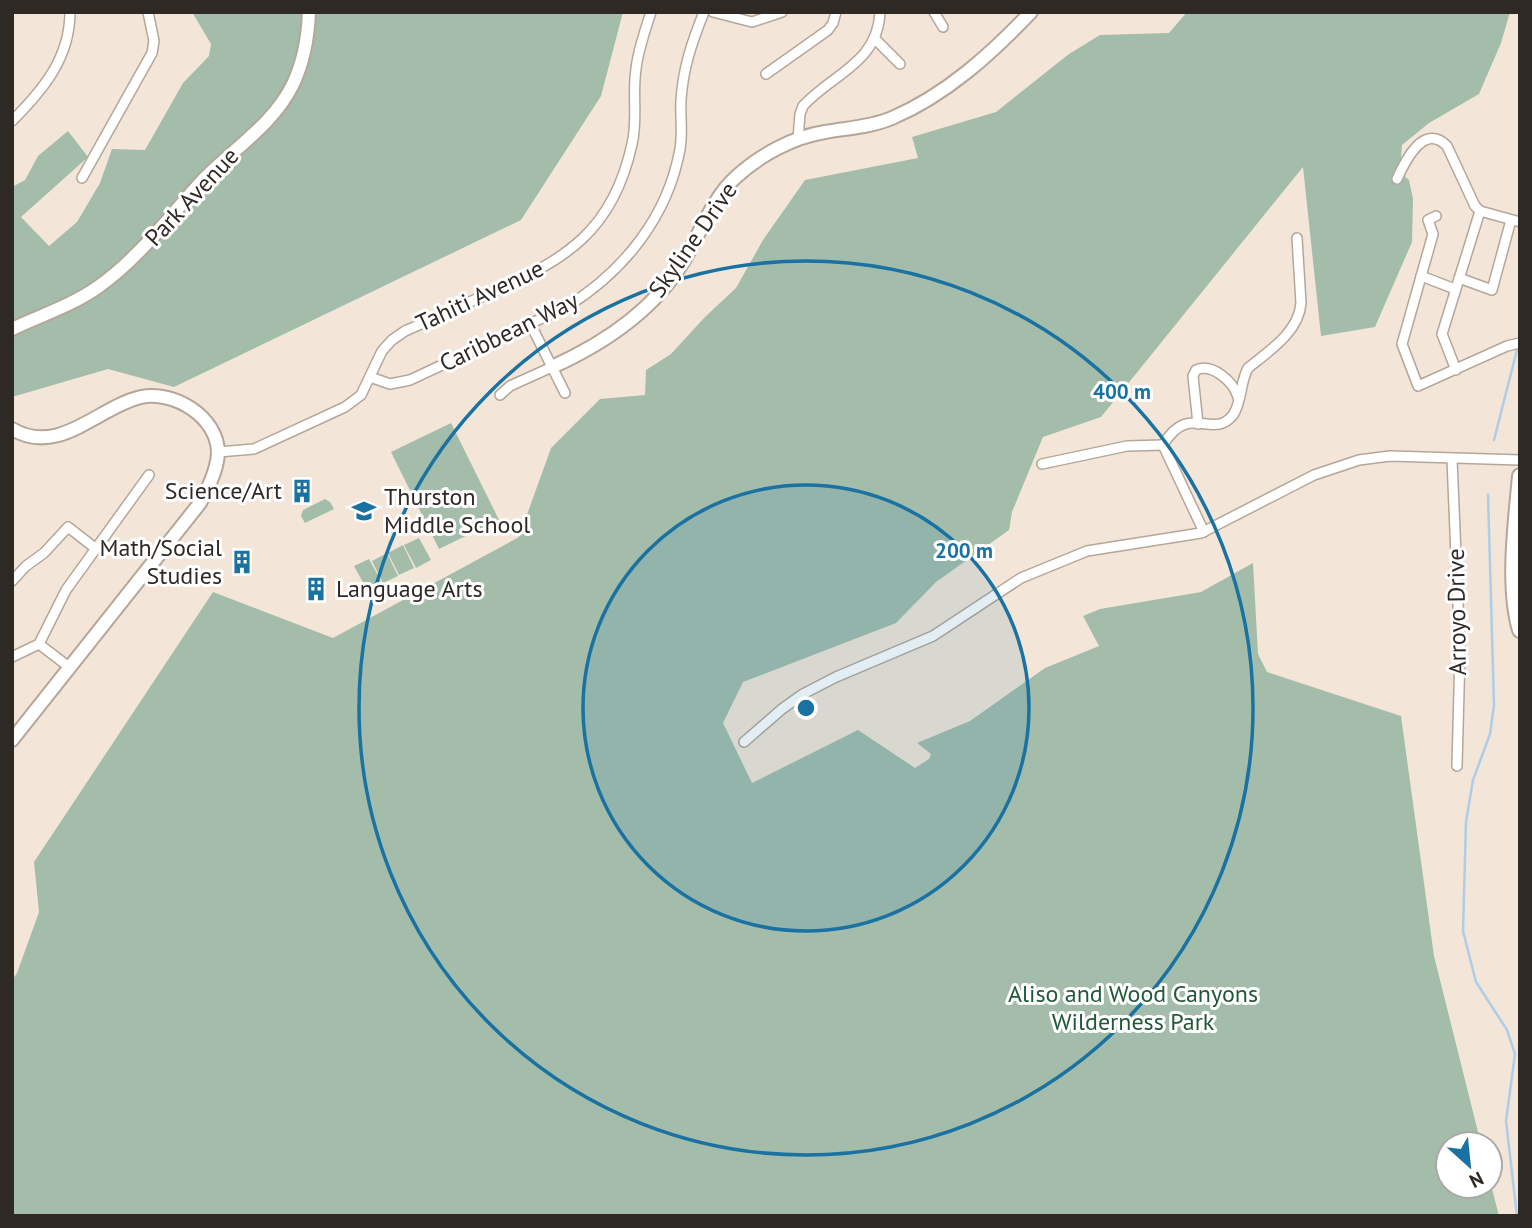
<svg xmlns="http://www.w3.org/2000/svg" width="1532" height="1228" font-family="'PT Sans',sans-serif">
<rect width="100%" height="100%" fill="#f3e6d8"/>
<!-- green -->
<g fill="#a4bdab">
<polygon points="192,12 623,12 601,96 521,220 174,387 108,369 12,397 12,187 25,180 38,156 68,131 88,157 21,217 49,246 77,222 100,183 112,149 145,150 183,83 209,56 211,44"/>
<polygon points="1187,12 1510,12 1501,43 1479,94 1429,123 1402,145 1400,172 1409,180 1413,199 1412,242 1375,327 1321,336 1303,167 1101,417 1043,437 1012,512 1009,530 936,582 896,623 743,682 723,723 752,783 858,730 915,768 929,759 931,754 917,743 970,721 1045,668 1099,646 1083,616 1100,609 1201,592 1253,563 1258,654 1267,672 1401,716 1434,956 1481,1144 1448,1144 1448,1186 1490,1186 1490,1181 1499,1216 12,1216 12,980 17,973 39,912 34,862 213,592 333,638 519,537 551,448 600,399 645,395 646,370 671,354 705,317 736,288 763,240 805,180 918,158 912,137 996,112 1069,54 1100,35 1169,33"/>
<polygon points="451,423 499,520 439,549 391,452"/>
<polygon points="325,499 330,502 334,509 305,523 301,516 303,510"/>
<polygon points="419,538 431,560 416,568 404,545"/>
<polygon points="403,545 414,568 399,575 388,553"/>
<polygon points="387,553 398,576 383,583 372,561"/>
<polygon points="369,559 381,581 366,588 354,566"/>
</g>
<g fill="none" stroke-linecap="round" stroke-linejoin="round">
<!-- stream -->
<g stroke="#adcde8" stroke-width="2.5">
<polyline points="1494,440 1520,338"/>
<polyline points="1488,495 1494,705 1490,734 1473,780 1466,822 1463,931 1476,982 1507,1030 1515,1054 1506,1121 1517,1216"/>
</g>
<!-- street casing -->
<g stroke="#b4a79a" stroke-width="12">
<g id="street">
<polyline points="713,12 752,22 782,12"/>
<polyline points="934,12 943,27"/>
<polyline points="874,38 900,64"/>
<polyline points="766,74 828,30 833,23 836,12"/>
<path d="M12,121c31,-31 58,-63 58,-109"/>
<path d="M798,139l2,-25 3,-8c29,-32 75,-43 77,-94"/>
<polyline points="82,178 152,53 154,41 148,12"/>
<path d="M1397,179c8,-18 27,-57 50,-33l28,60 5,5 40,11"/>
<polyline points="1436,216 1428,220 1433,234 1402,344 1418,386 1507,346 1520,343"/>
<polyline points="1421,276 1455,289"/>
<polyline points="1459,278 1492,290 1511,220"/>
<polyline points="531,325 565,393"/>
<polyline points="1456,370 1442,334 1480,211"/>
<path d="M370,377l20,7 20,-4 158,-74c57,-36 100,-90 112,-157 3,-17 0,-32 1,-49 2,-32 11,-58 23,-88"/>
<polyline points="500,395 510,386 552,367"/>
<path d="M1198,424l-5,-48 3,-6c16,-7 37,11 42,27"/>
<path d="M1163,445c26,-44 49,-4 70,-30 9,-13 7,-33 15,-47 21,-17 51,-36 53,-65l-4,-65"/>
<polyline points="1163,445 1204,532"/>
<path d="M218,452l36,-3 91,-42 16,-12 21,-44 10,-11 13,-9c28,-12 55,-25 83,-37 77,-34 125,-62 144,-150 6,-24 0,-50 4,-75 2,-19 9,-38 15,-57"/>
<polyline points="1452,459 1460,652 1457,766"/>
<polyline points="1042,464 1127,446 1163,445"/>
<polyline points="12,581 26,566 44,553 68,527 95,548"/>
<polyline points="39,644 69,667"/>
<polyline points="12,657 39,644 66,590 149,475"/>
<polyline points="744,742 782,709 803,694 836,677 933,636 1021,578 1087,551 1201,533 1314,475 1359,460 1390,456 1520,460"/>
</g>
</g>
<!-- secondary casing -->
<g stroke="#b4a79a" stroke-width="16">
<g id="secondary">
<path d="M12,329c29,-14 59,-23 86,-42 41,-29 70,-69 104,-106 30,-31 72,-57 91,-97 11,-23 15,-46 16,-72"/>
<path d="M552,367c51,-23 101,-56 131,-105 16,-26 30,-65 53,-85 24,-22 57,-40 89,-45 22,-4 46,-5 67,-14 54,-23 99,-64 139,-106"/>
<path d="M12,429c47,28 86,-22 129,-32 33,-7 77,20 77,56 -1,18 -10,35 -18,50l-188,237"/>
</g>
</g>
<!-- primary casing -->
<g stroke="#b4a79a" stroke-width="18">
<path id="primary" d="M1520,476c-4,45 -13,110 0,154"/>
</g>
<!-- street -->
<use href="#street" stroke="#fff" stroke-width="9"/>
<!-- secondary -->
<use href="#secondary" stroke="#fff" stroke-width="12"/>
<!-- primary -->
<use href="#primary" stroke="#fff" stroke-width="14"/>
</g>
<!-- distance rings -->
<circle cx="806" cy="708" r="223" fill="#1a72a2" fill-opacity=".12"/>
<g fill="none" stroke="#1a72a2" stroke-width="3.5">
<circle cx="806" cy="708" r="223"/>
<circle cx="806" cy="708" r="447"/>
</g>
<!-- icons -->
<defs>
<g id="building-bare" transform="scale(1.89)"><path d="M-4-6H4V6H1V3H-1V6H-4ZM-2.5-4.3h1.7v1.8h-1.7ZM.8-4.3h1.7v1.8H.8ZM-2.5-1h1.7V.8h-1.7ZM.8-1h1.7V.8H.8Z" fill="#1a72a2" stroke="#fff" stroke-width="2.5" paint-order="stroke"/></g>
<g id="school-bare" transform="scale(1.89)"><path d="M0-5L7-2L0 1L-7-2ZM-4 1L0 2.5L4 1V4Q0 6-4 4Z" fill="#1a72a2" stroke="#fff" stroke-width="2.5" paint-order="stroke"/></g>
</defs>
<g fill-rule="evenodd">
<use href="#building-bare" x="302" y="491"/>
<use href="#school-bare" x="364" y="511"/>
<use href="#building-bare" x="242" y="562"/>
<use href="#building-bare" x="316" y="589"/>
</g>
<g text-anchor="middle" stroke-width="6" stroke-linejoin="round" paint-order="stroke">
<!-- street labels -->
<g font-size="24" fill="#2e2924" stroke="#fff">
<text transform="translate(192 197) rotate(-47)" y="8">Park Avenue</text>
<text transform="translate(693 240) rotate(-55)" y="8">Skyline Drive</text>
<text transform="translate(480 296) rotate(-25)" y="8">Tahiti Avenue</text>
<text transform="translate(509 332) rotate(-26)" y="8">Caribbean Way</text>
<text transform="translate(1457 612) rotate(-91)" y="8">Arroyo Drive</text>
</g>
<!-- poi labels -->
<g font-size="24" fill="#2e2924" stroke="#fff" text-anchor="end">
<text x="282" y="499">Science/Art</text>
<text x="384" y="505" text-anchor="start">Thurston<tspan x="384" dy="28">Middle School</tspan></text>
<text x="222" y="556">Math/Social<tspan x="222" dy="28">Studies</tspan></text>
<text x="336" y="597" text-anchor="start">Language Arts</text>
</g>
<!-- park labels -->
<g font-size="24" fill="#225837" stroke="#fff">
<text x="1133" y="1002">Aliso and Wood Canyons<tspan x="1133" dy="28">Wilderness Park</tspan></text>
</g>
</g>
<circle cx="806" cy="708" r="10" fill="#1a72a2" stroke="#fff" stroke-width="3.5"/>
<g font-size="21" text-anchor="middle" font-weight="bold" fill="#1a72a2" stroke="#fff" stroke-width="6" stroke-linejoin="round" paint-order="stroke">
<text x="1122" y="399">400 m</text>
<text x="964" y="558">200 m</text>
</g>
<!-- border -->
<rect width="1532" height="1228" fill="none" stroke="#2e2924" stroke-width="28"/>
<!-- north arrow -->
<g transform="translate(1469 1165) rotate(153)"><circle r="33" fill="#ffffff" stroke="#aba9a7" stroke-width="2"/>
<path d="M0-5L12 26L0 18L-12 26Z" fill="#1a72a2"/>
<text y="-10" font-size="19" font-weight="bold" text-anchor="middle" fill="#2e2924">N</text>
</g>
</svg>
